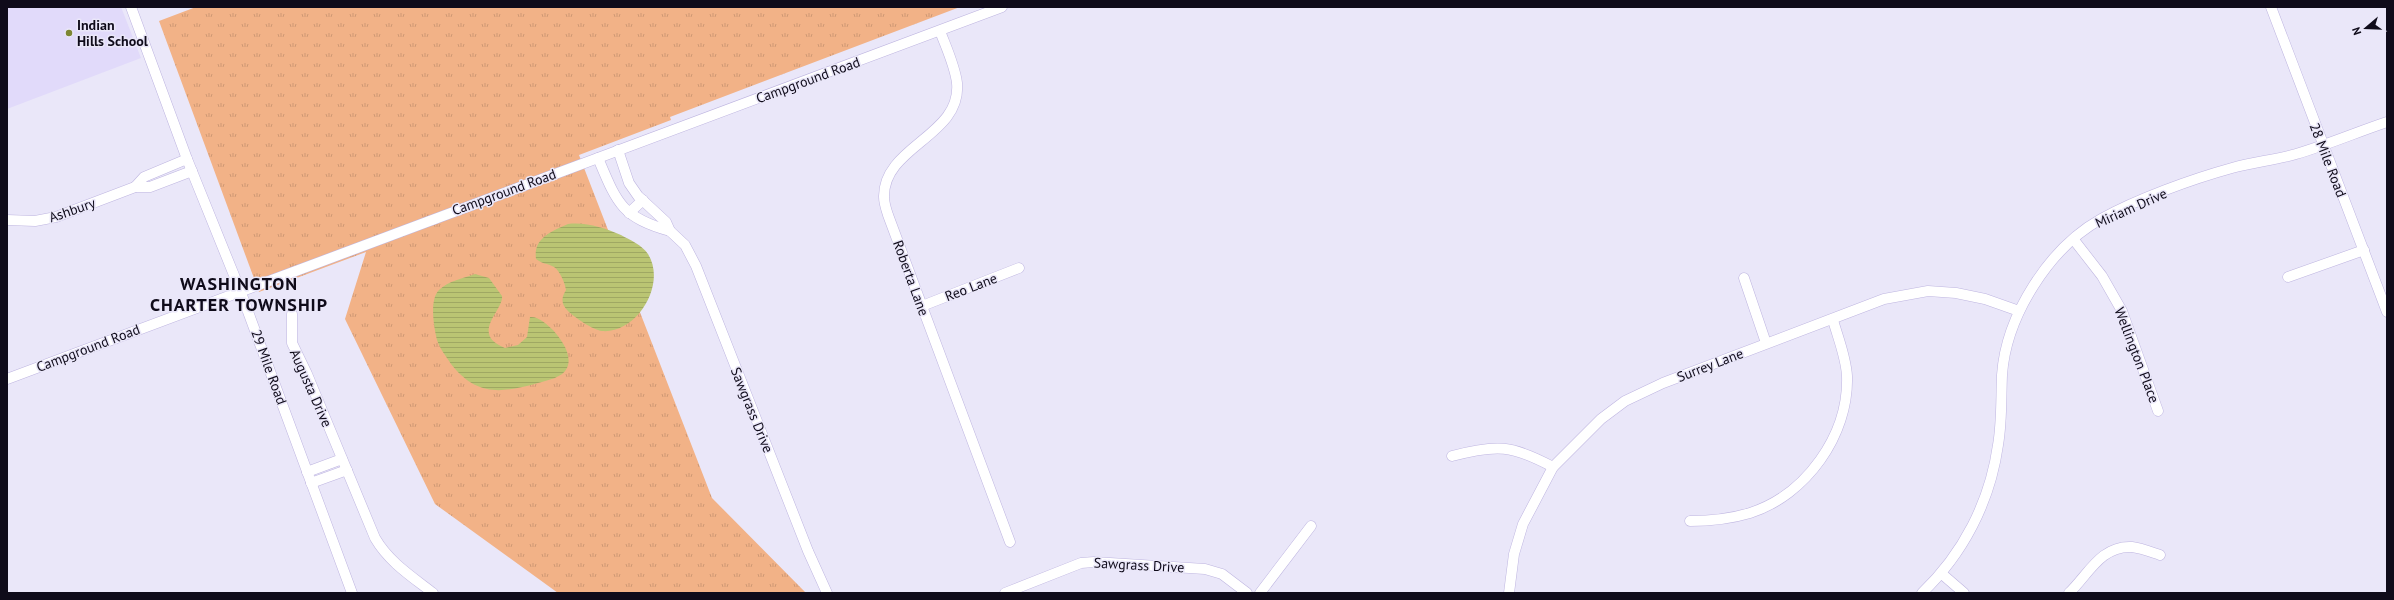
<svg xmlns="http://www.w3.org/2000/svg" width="2394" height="600" font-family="'PT Sans',sans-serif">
<defs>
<pattern id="grass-tufts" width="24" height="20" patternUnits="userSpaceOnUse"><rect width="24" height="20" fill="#f2b287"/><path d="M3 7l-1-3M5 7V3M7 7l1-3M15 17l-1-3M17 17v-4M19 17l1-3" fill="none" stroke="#ce9874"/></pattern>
<pattern id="water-rules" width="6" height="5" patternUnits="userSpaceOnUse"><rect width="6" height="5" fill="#bac573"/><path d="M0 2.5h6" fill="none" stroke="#9fa863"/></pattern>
</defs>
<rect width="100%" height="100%" fill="#eae7f9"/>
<!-- built -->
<polygon fill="#e1dafa" points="7,7 121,7 141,58 7,109"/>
<!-- grass -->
<polygon fill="url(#grass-tufts)" points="196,7 960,7 670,117 671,120 579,155 712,498 806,593 558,593 435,504 345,319 366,252 259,292 159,21"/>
<!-- water -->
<g fill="url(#water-rules)">
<path d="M568,224c19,-2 36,4 53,11 9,5 21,10 27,19 19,30 -11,80 -46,77 -9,-1 -28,-14 -34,-20 -7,-7 -7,-13 -2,-21 -1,-7 -6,-19 -12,-23 -7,-4 -12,-3 -18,-8 -3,-21 16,-28 32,-35z"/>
<path d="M475,274l14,4 13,18c2,14 -33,38 3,52l13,-3 9,-8 3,-20c8,-1 17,7 23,13 8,9 20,25 14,38 -5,10 -19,12 -29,15 -36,10 -61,14 -87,-19 -5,-8 -11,-15 -14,-24 -3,-12 -8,-40 2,-50 9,-9 25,-12 36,-16z"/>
</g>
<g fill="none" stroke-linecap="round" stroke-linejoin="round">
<!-- minor casing -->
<g stroke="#beb5e0" stroke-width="11">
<g id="minor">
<polyline points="131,7 187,159 240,290 352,593"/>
<polyline points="2271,7 2387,312"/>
<path d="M940,31c6,16 15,35 17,52 5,53 -74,63 -73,114 0,6 2,12 4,18l122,327"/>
<polyline points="618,150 629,183 638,196 666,222 670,231 685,245 696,266 808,551 827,593"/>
<path d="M598,158c19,45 23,59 72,73"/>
<polyline points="135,187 144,177 187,159"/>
<polyline points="629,213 643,200"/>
<polyline points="7,220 35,221 56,217 135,187 150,187 192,171"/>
<polyline points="2074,240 2102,276 2122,311 2158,411"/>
<polyline points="2288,277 2364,250"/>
<polyline points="1744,278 1766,343"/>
<polyline points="922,306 1019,268"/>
<path d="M292,314v29l15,31 68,164c14,24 36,38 58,55"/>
<polyline points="7,379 1002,7"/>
<path d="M1452,456c45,-12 60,-11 101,11"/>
<polyline points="307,472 342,459"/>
<polyline points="311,483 347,470"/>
<path d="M1690,521c20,0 40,-2 60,-8 56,-18 99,-78 97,-137 -1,-19 -9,-38 -14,-56"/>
<polyline points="1942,574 1964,593"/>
<polyline points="1005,593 1081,563 1094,562 1205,569 1222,574 1247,593"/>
<polyline points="1260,593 1311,526"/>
<polyline points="1509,593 1514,554 1523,524 1553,467 1601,419 1625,401 1663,383 1884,299 1928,291 1956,293 1985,299 2019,311"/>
<path d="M1922,593c41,-39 68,-91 76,-148 4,-23 3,-46 4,-70 4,-59 47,-127 99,-156 36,-20 91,-40 131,-51 21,-6 43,-8 64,-14 31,-9 61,-22 91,-32"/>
<path d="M2069,593c19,-18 32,-48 63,-46 9,1 19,5 28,8"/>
</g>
</g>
<!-- minor -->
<use href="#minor" stroke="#fff" stroke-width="10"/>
</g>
<!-- markers -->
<circle fill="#7d8633" stroke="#eae7f9" stroke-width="1.5" cx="69" cy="33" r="4"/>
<g text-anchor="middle" stroke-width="3" stroke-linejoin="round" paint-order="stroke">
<!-- poi labels -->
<g font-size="14" font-weight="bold" fill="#0f0b1a" stroke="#eae7f9" text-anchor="start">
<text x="77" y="30">Indian<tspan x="77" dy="16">Hills School</tspan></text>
</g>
<!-- street labels -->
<g font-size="14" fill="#0f0b1a" stroke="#eae7f9">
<text transform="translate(808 80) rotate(-20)" y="5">Campground Road</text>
<text transform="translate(2328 160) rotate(69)" y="5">28 Mile Road</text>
<text transform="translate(504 192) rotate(-20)" y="5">Campground Road</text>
<text transform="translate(2131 208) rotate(-24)" y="5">Miriam Drive</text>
<text transform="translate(72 210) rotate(-19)" y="5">Ashbury</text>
<text transform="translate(911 278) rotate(70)" y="5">Roberta Lane</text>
<text transform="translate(971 287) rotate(-21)" y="5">Reo Lane</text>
<text transform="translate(88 348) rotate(-21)" y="5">Campground Road</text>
<text transform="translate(2137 355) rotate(69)" y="5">Wellington Place</text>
<text transform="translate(1710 365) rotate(-21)" y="5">Surrey Lane</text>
<text transform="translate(269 367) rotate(70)" y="5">29 Mile Road</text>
<text transform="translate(311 388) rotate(66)" y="5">Augusta Drive</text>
<text transform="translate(752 410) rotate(68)" y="5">Sawgrass Drive</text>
<text transform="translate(1139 565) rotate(3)" y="5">Sawgrass Drive</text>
</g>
<!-- district labels -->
<g font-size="18" font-weight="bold" letter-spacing="1" fill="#0f0b1a" stroke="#eae7f9">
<text x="239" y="290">WASHINGTON<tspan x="239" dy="21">CHARTER TOWNSHIP</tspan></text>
</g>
</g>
<!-- border -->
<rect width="2394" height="600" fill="none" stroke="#0f0b1a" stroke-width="16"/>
<!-- north arrow -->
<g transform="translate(2366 28) rotate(251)" stroke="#eae7f9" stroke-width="3" paint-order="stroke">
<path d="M0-3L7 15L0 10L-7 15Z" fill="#0f0b1a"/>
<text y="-6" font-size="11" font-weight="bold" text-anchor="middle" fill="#0f0b1a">N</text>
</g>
</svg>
